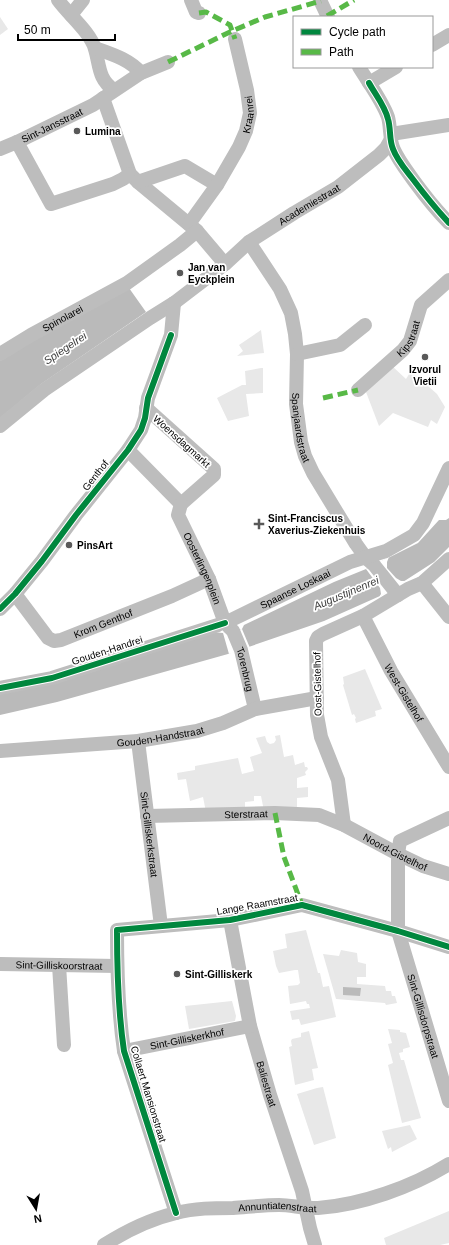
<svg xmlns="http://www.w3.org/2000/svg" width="449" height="1245" font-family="Arial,sans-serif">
<rect width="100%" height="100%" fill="#fff"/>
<!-- green -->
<g fill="#e8e8e8">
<polygon points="0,17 8,29 0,35"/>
<polygon points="261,330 264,353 237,356 243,351 239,345"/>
<polygon points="392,366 406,379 411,371 437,394 445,407 437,424 431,420 428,427 393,413 379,426 366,392"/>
<polygon points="261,368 263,368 263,393 246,394 249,416 228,421 217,398 242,385 246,385 245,371"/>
<polygon points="365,669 382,709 375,711 376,716 356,723 355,719 356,718 354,714 352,715 343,685 344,684 343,677"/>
<polygon points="280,735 284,757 293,755 295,765 304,762 305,767 307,767 308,769 305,772 306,775 297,778 297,788 308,787 308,797 297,798 297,810 264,811 261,796 254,796 254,801 245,802 245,811 206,812 203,797 190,801 186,779 178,780 177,773 195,770 195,766 238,758 242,774 254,771 250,757 262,753 256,738 265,736 267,742 270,744 274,743 276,740 275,736"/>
<polygon points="306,930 318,973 320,973 323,987 329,986 336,1017 301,1025 299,1019 292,1020 290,1011 310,1008 309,1004 307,1004 306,1001 290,1004 288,986 298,985 300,983 298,970 295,970 279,973 276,966 273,951 287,948 285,934"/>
<polygon points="341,950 357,953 358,962 366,964 366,977 357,977 357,984 385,986 386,991 391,991 392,996 395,996 397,1003 386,1005 385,1003 336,999 323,954 339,956"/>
<polygon points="232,1001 236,1016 235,1021 189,1029 185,1006"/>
<polygon points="388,1029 400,1030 400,1032 406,1033 410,1047 403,1049 403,1052 399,1053 401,1060 404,1060 421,1118 402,1123 388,1065 393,1063 388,1044 392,1043"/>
<polygon points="309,1031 318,1068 312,1069 314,1080 295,1085 289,1047 292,1046 291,1041 292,1039 301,1037 301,1033"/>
<polygon points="323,1087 336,1138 314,1145 297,1094 317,1088"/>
<polygon points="410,1125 417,1139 392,1152 391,1147 388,1149 382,1131"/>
<polygon points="449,1211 449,1243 440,1245 386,1245 384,1238"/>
</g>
<!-- water -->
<g fill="#bababa">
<polygon points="129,288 146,312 41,384 0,418 0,361 36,339"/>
<polygon points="449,518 449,547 434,562 406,580 380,596 324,621 228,654 57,702 0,715 0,692 212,632 223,633 242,629 244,625 334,582 366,569 418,543 439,520 446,520"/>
<polygon points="343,987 361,988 360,996 343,995"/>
</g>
<!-- pier -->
<g fill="#fff">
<polygon points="389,557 387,562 387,568 396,578 401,581 406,581 379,597 381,594 380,588 366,569"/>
<polygon points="242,629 250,648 229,654 223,633"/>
</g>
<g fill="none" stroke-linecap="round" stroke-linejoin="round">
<!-- minor -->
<g stroke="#bdbdbd" stroke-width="14">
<path d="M58,0c10,14 33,33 37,49 5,17 3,30 19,41"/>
<polyline points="191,0 196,12 199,13"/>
<polyline points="320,0 328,17"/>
<polyline points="71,15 83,0"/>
<polyline points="432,45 449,35"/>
<path d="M95,48c16,6 34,11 46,25"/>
<path d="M359,67c9,15 23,33 29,50 3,11 1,23 6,33 5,11 13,21 20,31 11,15 22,29 35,42"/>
<polyline points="369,83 396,67"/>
<polyline points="103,98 130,174 138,182 197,231 225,264"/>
<polyline points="391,134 449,125"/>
<polyline points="17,142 51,204 113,184 123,179 130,174"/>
<path id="s1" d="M0,149l17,-7 76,-37 48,-32 27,-11"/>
<polyline points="138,182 185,166 217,185"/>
<path id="s2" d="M189,224l28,-39 22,-38 7,-16 4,-18 -3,-23 -12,-51"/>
<path id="s3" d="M249,242l31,47 11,24 4,21 2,20 -1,50 5,38 4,14 8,17 43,71 10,14 8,7 24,30"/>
<path id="s4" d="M0,354l31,-19 96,-52 53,-38 17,-14"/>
<polyline points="297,354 340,345 365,325"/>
<path id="s5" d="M358,390l45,-40 7,-9 11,-36 28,-25"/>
<path id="s6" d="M0,426l44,-36 106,-72 24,-15 51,-39 24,-22 45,-29 44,-26 41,-32 7,-7 4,-7"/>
<polyline points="128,450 181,504 214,475 214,469 146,408"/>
<path id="s7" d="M181,504l-3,11 31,64 16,44 8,8 8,19 14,59"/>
<polyline points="422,583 449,617"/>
<path id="s8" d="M15,594l33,44 6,3 7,-1 111,-44 37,-17"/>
<polyline points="0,609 15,594 42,561 76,515 128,450 141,430 145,418 148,398 171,335 174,303"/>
<path id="s9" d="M363,616l28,55 58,96"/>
<path id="s10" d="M225,623l125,-61 36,-11 28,-16 9,-12 26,-55"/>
<polyline points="0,688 52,678 218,625"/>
<path id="s11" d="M138,741l23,185"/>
<path id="s12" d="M0,751l138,-10 59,-10 26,-8 32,-14 62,-11"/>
<path id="s13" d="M147,816l128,-3 44,2 25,10 54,29 25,12 26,8"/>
<path id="s14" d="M449,818l-49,23 -2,13v77l51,170"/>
<polyline points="344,825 338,780 321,737 317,715 316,641 318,637 323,634 363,616 408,589 422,583 449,559"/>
<path id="s15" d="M230,920l20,106 20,69 32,96 8,37 5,17"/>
<path id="s16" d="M0,964l117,2"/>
<polyline points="59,965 64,1045"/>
<path id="s17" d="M124,1051l126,-25"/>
<path d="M176,1213l-52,-162c-6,-40 -7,-80 -7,-121l113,-10 72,-15 96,26 51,16"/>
<path id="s18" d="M104,1245c22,-14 47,-26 72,-32 19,-5 38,-5 57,-5 15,-1 31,-3 46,-3 13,0 25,4 39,3 43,-3 94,-21 131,-44"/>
</g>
<!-- quiet -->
<g stroke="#58b947" stroke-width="5" stroke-dasharray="10 5" stroke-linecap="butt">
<polyline points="199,13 206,12 230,25 235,39"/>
<polyline points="327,16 354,0"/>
<polyline points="168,62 232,31 265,17 321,1"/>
<polyline points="323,398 358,390"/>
<polyline points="275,813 284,857 302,905"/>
</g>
<!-- cycleway casing -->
<g stroke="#fff" stroke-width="8">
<g id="cycleway">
<path d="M369,83c6,11 16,23 19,36 3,10 1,21 5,30 4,11 12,20 19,29 12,16 24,31 37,45"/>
<polyline points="0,609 15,594 42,561 76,515 128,450 141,430 145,418 148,398 171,335"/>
<polyline points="0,688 52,678 225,623"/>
<path d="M176,1213l-52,-162c-6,-40 -7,-80 -7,-121l113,-10 72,-15 96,26 51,16"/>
</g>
</g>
<!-- cycleway -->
<use href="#cycleway" stroke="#00873e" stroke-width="6"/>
</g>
<!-- markers -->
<g fill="#595959" stroke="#fff" stroke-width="1.5">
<circle cx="77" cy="131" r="4"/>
<circle cx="180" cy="273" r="4"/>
<circle cx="425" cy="357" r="4"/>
<path d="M257 518h4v4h4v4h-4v4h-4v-4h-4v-4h4z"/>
<circle cx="69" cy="545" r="4"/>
<circle cx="177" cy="974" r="4"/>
</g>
<g text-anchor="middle" stroke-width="3.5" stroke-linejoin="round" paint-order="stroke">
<!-- street labels -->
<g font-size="10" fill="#000" stroke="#fff">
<text dy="4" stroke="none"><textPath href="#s2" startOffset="126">Kraanrei</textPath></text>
<text dy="4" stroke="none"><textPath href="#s1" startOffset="57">Sint-Jansstraat</textPath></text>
<text dy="4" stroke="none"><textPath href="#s6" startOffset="381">Academiestraat</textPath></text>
<text dy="4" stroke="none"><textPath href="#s4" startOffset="72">Spinolarei</textPath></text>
<text dy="4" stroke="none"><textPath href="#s5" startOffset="73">Kipstraat</textPath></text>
<text dy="4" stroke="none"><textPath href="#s3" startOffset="198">Spanjaardstraat</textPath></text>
<text transform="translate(182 441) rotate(42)" y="4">Woensdagmarkt</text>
<text transform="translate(95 475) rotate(-52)" y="4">Genthof</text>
<text dy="4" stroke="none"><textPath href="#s7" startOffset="70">Oosterlingenplein</textPath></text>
<text dy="4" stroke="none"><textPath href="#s10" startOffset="78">Spaanse Loskaai</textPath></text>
<text dy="4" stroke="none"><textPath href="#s8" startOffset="114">Krom Genthof</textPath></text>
<text transform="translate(107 650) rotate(-18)" y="4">Gouden-Handrei</text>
<text dy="4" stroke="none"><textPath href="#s7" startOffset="181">Torenbrug</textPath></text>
<text transform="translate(317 684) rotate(-91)" y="4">Oost-Gistelhof</text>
<text dy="4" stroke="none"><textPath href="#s9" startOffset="87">West-Gistelhof</textPath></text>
<text dy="4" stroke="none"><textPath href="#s12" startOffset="161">Gouden-Handstraat</textPath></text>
<text dy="4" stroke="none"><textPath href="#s13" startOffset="99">Sterstraat</textPath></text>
<text dy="4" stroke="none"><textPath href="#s11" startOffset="94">Sint-Gilliskerkstraat</textPath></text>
<text dy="4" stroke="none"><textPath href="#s13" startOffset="257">Noord-Gistelhof</textPath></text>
<text transform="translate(257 904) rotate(-10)" y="4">Lange Raamstraat</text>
<text dy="4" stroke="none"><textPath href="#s16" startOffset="59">Sint-Gilliskoorstraat</textPath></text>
<text dy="4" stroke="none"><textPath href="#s14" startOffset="233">Sint-Gillisdorpstraat</textPath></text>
<text dy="4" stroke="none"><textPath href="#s17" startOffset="64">Sint-Gilliskerkhof</textPath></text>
<text dy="4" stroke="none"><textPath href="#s15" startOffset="168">Baliestraat</textPath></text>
<text transform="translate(149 1094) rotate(73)" y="4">Collaert Mansionstraat</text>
<text dy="4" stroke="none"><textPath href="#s18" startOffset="181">Annuntiatenstraat</textPath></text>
</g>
<!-- poi labels -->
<g font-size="10" font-weight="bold" fill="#000" stroke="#fff" text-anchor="start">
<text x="85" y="135">Lumina</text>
<text x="188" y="271">Jan van<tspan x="188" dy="12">Eyckplein</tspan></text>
<text x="425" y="373" text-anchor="middle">Izvorul<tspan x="425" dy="12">Vietii</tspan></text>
<text x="268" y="522">Sint-Franciscus<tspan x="268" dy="12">Xaverius-Ziekenhuis</tspan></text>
<text x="77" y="549">PinsArt</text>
<text x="185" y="978">Sint-Gilliskerk</text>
</g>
<!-- water labels -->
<g font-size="11" font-style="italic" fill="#3e3e3e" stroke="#fff">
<text transform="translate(65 348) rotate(-34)" y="4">Spiegelrei</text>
<text transform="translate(346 593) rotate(-23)" y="4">Augustijnenrei</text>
</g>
</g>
<!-- legend -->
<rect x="293" y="16" width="140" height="52" fill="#ffffff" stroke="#999999"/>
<rect x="301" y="29" width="20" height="6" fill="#00873e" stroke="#999999"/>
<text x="329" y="36" font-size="12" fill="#000000">Cycle path</text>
<rect x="301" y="49" width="20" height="6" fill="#58b947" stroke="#999999"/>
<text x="329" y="56" font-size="12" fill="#000000">Path</text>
<!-- north arrow -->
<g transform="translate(36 1209) rotate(169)" stroke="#ffffff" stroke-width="3" paint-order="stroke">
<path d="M0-3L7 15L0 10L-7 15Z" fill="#000000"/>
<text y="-6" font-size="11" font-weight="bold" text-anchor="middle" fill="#000000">N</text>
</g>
<!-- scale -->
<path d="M18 34v6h97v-6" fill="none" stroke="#000000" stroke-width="2"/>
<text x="24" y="34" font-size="12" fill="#000000" stroke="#ffffff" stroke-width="3" paint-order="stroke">50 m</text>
</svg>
